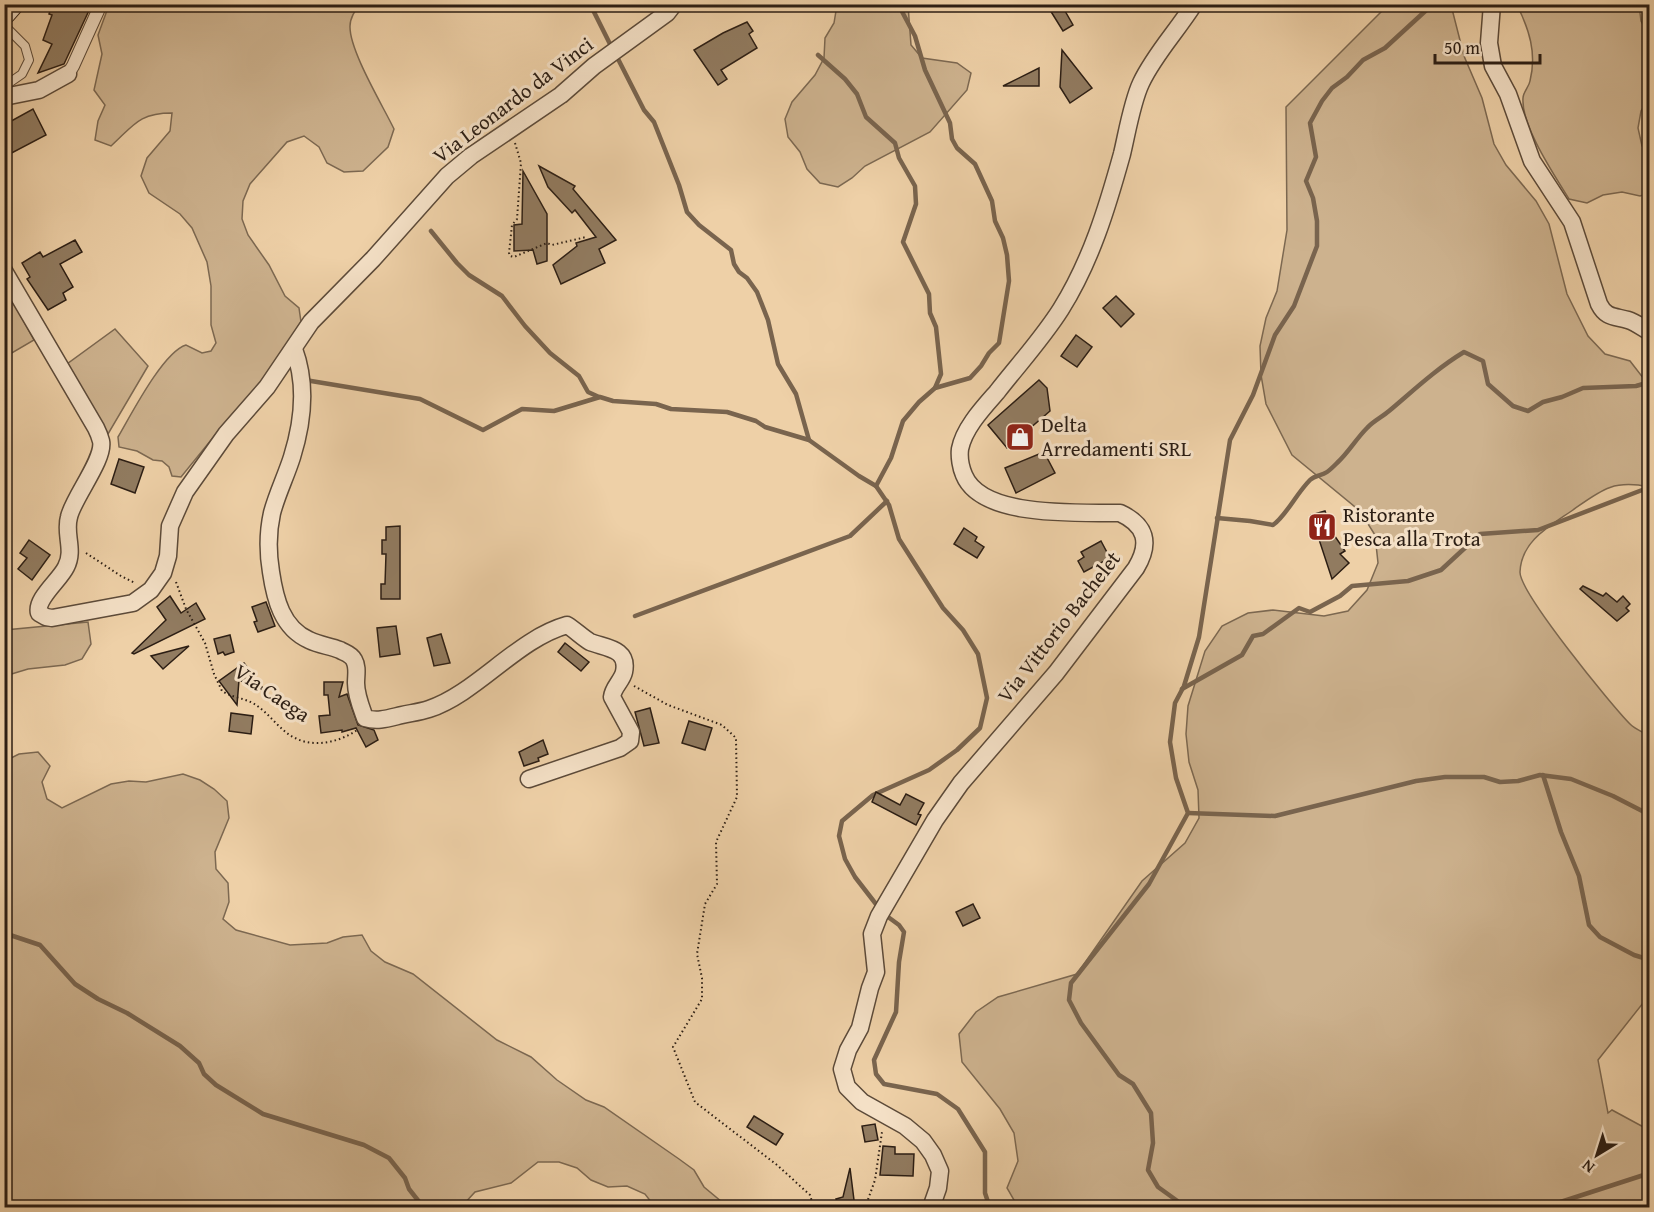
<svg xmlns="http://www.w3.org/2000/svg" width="1654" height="1212" font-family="'Gentium Book Plus',serif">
<rect width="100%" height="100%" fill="#eed0a7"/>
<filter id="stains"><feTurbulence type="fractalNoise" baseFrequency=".00333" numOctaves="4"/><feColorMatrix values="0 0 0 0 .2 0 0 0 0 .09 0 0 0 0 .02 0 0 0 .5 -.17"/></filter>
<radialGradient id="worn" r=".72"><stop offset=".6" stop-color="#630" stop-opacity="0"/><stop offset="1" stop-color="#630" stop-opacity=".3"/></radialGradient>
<!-- green -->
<g fill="#cdb28e" stroke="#7c6851" stroke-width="1.5">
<path d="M109,5h251c-5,4 -10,14 -10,21 -1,24 33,80 44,103l-6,18 -25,24 -19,1 -17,-9 -8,-16 -15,-11 -17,6 -37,42 -7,17 -1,18 6,16 21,30 16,31 14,12 2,14 -35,55 -37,41 -48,59 -9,-1 -3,-9 -7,-6 -9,-1 -16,-9 -18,-4 -1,-10c13,-22 45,-85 68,-92l16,8 9,-2 5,-8 -5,-18v-39l-4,-24 -15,-34 -12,-14 -31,-21 -8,-17 6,-18 23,-27 2,-18c-33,0 -38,12 -61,33l-16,-6 3,-19 7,-16 -11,-15 8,-36 -4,-19z"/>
<polygon points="837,5 908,5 911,45 922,58 957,63 971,73 967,90 930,132 865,166 852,178 838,187 820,183 807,169 800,152 788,137 785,119 792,102 815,75 824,58 825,38 834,23"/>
<path d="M1388,5h63l13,51 18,42 12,46 12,21 30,36 13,23 18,70 21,42 17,18 25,7 14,18 5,32v76c-37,-8 -49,4 -79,25 -22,15 -49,30 -50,60 -1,20 92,134 110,152 5,5 13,8 19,12v264l-6,3 -45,57 10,53 4,-3 37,20v77h-631l-11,-19 11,-27 -4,-28 -14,-24 -38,-47 -3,-28 17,-22 22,-15 79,-23 65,-93 43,-38 14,-25 -1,-28 -9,-28 -3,-28 2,-28 17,-55 17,-25 26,-13 25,-3 51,6 24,-5 19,-21 11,-27 -3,-28 -15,-24 -68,-56 -26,-51 -5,-29 -1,-29 6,-28 11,-27 10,-61 -1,-123z"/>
<path d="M1517,5h122l2,16 8,15 1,61 -9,14 -3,17 4,18 7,8v39l-9,3 -18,-4 -19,3 -16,8 -18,-4c-14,-23 -48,-73 -46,-101 0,-6 6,-11 7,-17 7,-28 -1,-52 -13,-76z"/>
<polygon points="12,300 34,340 5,357 4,304"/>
<polygon points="115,329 148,366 108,434 67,364"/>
<polygon points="88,622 91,644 82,659 65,665 28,669 5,676 5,630"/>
<polygon points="38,752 50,766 42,782 47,799 62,808 111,784 129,781 146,782 183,774 200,780 214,789 227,801 229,818 215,852 216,869 228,883 229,902 223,919 236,930 290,945 327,943 343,937 362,935 371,951 385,962 413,974 497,1040 531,1057 557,1080 586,1100 604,1107 679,1159 694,1170 704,1187 728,1207 655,1207 645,1194 627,1186 608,1187 591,1180 577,1168 559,1162 538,1162 511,1183 475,1192 463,1205 465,1207 5,1207 5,761 19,754"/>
</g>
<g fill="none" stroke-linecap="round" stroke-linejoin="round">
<!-- stream -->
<g stroke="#79644e" stroke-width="4.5">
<polyline points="590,4 612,48"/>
<polyline points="616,55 644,110 654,122 679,185 687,212 699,225 731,250 734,264 739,272 747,278 757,292 768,320 778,364 796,394 809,440"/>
<polyline points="818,55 845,79 857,94 866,117 895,143 899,158 915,186 916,204 903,242 929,294 930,313 936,327 941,374 935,388"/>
<polyline points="431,231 457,263 469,275 502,296 525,326 550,353 579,376 588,392 599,397"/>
<polyline points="305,380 420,399 483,430 522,409 554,411 600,397 613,401 656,404 671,409 727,412 756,421 765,427 809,440 859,476 876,486 889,505 899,539 943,608 963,630 978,654 987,698 980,728 957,750 929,770 873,795 842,821 839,836 845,859 855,877 879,908"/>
<polyline points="876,486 891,458 903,421 919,402 935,388 970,378 981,366 989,353 999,343 1009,281 1007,255 1003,238 995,221 992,201 975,164 957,148 952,139 950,123 925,70 915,36 898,4"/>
<path d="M1217,518l33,3 23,4c13,-9 23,-31 37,-45 5,-5 11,-4 17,-8 3,-2 7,-6 10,-9 11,-10 19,-24 30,-35 6,-7 15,-11 22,-17 25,-21 47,-42 75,-59l19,9 5,23 25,22 15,5 15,-9 19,-5 21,-9 53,-2 14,-4"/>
<polyline points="635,616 850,536 887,501"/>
<polyline points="1182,689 1242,655 1253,636 1263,634 1299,608 1310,612 1340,596 1352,586 1408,581 1441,570 1480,534 1538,530 1650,487"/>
<polyline points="1543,775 1561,832 1579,876 1589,925 1600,937 1634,955 1650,960"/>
<polyline points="1188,813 1275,816 1416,781 1445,777 1484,777 1500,782 1518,781 1540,775 1571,779 1613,796 1650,815"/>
<polyline points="884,914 899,925 904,932 899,962 896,1012 874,1060 876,1074 884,1084 937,1094 958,1109 985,1152 985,1193 990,1208"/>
<polyline points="4,933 40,945 75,984 98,999 127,1013 180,1046 199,1063 204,1074 216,1085 263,1114 364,1145 389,1158 405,1178 409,1189 424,1208"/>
<polyline points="1183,1208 1183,1205 1158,1187 1148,1170 1153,1143 1151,1113 1133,1084 1119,1075 1081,1023 1069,1000 1071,983 1149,884 1188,813 1176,778 1170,742 1175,703 1184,686 1199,637 1230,440 1253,395 1275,335 1294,306 1317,246 1317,221 1313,198 1306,181 1316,157 1310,123 1322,101 1332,88 1347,77 1363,60 1385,48 1433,4"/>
<polyline points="1542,1208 1650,1173"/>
</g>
</g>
<!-- building -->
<g fill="#917b60" stroke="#2c1e14" stroke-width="1.5">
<polygon points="52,4 92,4 64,64 38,73 52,44 43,40 52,15 49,14"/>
<polygon points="1061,4 1073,25 1063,31 1050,10"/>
<polygon points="747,22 753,31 749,34 757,48 721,70 727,79 718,85 694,50 723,33"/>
<polygon points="1062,50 1092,88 1070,103 1060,87"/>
<polygon points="1039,68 1039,86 1003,86"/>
<polygon points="33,109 46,135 4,157 4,125"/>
<polygon points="539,166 575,186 573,189 616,240 599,249 605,263 561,284 553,265 577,246 576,243 596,237 575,210 572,213 548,187"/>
<polygon points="523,171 547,214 547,261 537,264 533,250 514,251 514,225 522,224"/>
<polygon points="75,240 82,252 60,264 73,287 63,293 66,300 48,310 27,279 30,277 22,263 40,252 43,257"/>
<polygon points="1116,296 1134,314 1121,327 1103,308"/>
<polygon points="1076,335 1092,347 1077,367 1061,356"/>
<polygon points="1039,380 1047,388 1050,411 1007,448 988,425"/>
<polygon points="1044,452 1055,473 1016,493 1005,468"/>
<polygon points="119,459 144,467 135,493 111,484"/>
<polygon points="1325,511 1334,535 1345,551 1340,554 1349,563 1332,579 1311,515"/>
<polygon points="400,526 400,599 381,599 381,584 385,584 386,554 382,554 382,540 386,540 386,527"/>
<polygon points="964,528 977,537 975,541 984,547 977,558 954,544"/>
<polygon points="29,540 50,555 32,580 18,569 27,558 20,553"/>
<polygon points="1101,541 1110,558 1084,572 1078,561 1084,557 1081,552"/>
<polygon points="1583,586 1603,596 1606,593 1617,602 1623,596 1630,604 1626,608 1629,611 1617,621 1580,589"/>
<polygon points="170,596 181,613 196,603 205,619 134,654 132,653 166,620 157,607"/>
<polygon points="266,602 275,626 258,632 254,622 257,621 252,607"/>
<polygon points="396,626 400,654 380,657 377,628"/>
<polygon points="441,634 450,663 434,666 427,638"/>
<polygon points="230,635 234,652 225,655 223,652 218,654 214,639"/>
<polygon points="565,643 589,662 581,671 558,652"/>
<polygon points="189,646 163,669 151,656"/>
<polygon points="244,663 265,691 239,680 237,705 219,681"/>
<polygon points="324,682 343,682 339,697 347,694 358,725 374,730 378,740 366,747 356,728 342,732 342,730 321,733 319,716 330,715 328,695 324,695"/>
<polygon points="650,708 659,743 644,746 635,712"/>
<polygon points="231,713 253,716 251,734 229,731"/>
<polygon points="689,721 712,728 705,750 682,743"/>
<polygon points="543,740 548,754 538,758 539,761 524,766 519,752"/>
<polygon points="876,792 900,805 906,794 924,803 918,814 921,815 916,825 872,802"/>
<polygon points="973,904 980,918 963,926 956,912"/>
<polygon points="754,1116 783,1134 776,1145 747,1127"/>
<polygon points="875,1124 878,1140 865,1142 862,1126"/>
<polygon points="883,1146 895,1147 895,1154 914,1154 913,1176 880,1175"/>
<polygon points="850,1168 855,1208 840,1208 836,1199 843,1197"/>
</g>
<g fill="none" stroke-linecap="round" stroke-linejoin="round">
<!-- service casing -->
<g stroke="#5c4a39" stroke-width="10">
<polyline id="service" points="4,25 25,46 29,60 22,74 9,83"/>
</g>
<!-- pedestrian casing -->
<g stroke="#5c4a39" stroke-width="14">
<polyline id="pedestrian" points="68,74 73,66 101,4"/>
</g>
<!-- minor casing -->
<g stroke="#5c4a39" stroke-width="19">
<g id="minor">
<path d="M1492,4l-3,39 4,23 15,28 24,67 40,61 27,82c7,14 15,12 29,16 7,2 15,8 22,12"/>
<polyline points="4,97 39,90 68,74"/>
<path d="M4,271l92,157c2,4 4,9 5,13 4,18 -28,57 -32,76 -5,17 6,33 -3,50 -6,13 -31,32 -27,46l7,4 6,1 81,-15 18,-13 12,-17 5,-17 2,-30 15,-34 41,-58 41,-47 44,-65 62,-63 74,-83 24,-20 90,-61 33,-29 73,-53 7,-9"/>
<path d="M294,349c13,35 9,73 -2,108 -6,19 -15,37 -20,56 -4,18 -4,41 -1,59 4,27 11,56 38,68 10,5 21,6 31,10 5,3 11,4 14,10 4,7 2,15 2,23 0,12 5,24 9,35 13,4 24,0 37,-3 9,-2 18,-3 27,-6 48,-16 88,-70 138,-84 8,5 15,12 23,17 15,6 39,6 34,30 -2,9 -11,15 -12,25l19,35 -1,9 -10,7 -91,31"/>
<path d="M931,1208l7,-20 2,-17 -7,-16 -10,-14 -18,-15 -43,-24 -15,-15 -5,-18 6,-19 12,-22 10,-40 6,-16 -4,-38 7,-18 56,-96 26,-37 95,-110 80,-105c15,-25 10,-43 -16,-55 -40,-1 -138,6 -156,-38 -3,-7 -5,-18 -4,-26 4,-21 23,-41 37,-57 21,-27 45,-53 64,-83 30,-48 46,-101 61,-155 5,-21 10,-52 19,-71 13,-28 36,-52 53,-79"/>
</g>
</g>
<!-- secondary casing -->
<g stroke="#2c1e14" stroke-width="26">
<polyline id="secondary" points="4,12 11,4"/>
</g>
<!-- path -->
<g stroke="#2c1e14" stroke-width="2" stroke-dasharray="1.5 3" stroke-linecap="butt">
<polyline points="515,143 521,163 517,219 512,225 509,253 510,256 514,257 547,243 552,245 586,237"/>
<polyline points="86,553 121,576 135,583"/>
<path d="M176,582l10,27 19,34 9,31 8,17c10,7 24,7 34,14 14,9 24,26 39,33 19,10 45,4 62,-8"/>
<polyline points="634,686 668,705 722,725 736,738 737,797 716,842 717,884 705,904 697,954 702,978 702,999 673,1047 695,1102 777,1165 810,1195 814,1208"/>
<polyline points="865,1208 875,1180 882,1132"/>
</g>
<!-- service -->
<use href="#service" stroke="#f4e0c6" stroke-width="8"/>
<!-- pedestrian -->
<use href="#pedestrian" stroke="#f4e0c6" stroke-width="12"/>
<!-- minor -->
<use href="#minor" stroke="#f4e0c6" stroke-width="16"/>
<!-- secondary -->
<use href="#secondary" stroke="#f4e0c6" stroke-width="24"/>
</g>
<!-- icons -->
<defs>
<g id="shop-square" transform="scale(1.5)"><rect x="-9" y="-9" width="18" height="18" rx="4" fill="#8f2418" stroke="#f4e0c6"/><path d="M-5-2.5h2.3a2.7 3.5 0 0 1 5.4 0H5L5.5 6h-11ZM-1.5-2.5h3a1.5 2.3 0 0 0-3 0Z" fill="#fff"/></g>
<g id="restaurant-square" transform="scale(1.5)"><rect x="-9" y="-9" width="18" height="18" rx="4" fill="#8f2418" stroke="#f4e0c6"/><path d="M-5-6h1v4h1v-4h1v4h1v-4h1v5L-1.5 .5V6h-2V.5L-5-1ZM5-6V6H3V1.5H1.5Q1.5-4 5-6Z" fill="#fff"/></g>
</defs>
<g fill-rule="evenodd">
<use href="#shop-square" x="1020" y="437"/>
<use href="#restaurant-square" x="1322" y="527"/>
</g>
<g text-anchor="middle" stroke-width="6" stroke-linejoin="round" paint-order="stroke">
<!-- street labels -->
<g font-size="21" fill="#2c1e14" stroke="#f4e0c6">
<text transform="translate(513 100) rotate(-37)" y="7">Via Leonardo da Vinci</text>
<text transform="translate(1059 627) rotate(-52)" y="7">Via Vittorio Bachelet</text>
<text transform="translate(272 693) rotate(34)" y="7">Via Caega</text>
</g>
<!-- poi labels -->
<g font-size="21" fill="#2c1e14" stroke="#f4e0c6" text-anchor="start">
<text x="1041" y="432">Delta<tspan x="1041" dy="24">Arredamenti SRL</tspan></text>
<text x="1343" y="522">Ristorante<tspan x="1343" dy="24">Pesca alla Trota</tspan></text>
</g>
</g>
<!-- margin -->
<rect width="1654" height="1212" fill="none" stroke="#eed0a7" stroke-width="24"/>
<rect x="6" y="6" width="1642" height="1200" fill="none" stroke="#2c1e14" stroke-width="3"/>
<rect x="12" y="12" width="1630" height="1188" fill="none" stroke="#2c1e14" stroke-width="1.5"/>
<!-- north arrow -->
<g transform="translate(1597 1155) rotate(218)" stroke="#f4e0c6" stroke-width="4.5" paint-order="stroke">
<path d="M0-4.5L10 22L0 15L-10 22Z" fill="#2c1e14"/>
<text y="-9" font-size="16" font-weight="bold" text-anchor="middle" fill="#2c1e14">N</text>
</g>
<!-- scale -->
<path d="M1435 54v9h105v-9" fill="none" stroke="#2c1e14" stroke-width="3"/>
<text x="1444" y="54" font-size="18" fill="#2c1e14" stroke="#f4e0c6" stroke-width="4.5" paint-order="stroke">50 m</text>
<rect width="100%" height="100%" filter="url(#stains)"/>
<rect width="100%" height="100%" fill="url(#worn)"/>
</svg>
